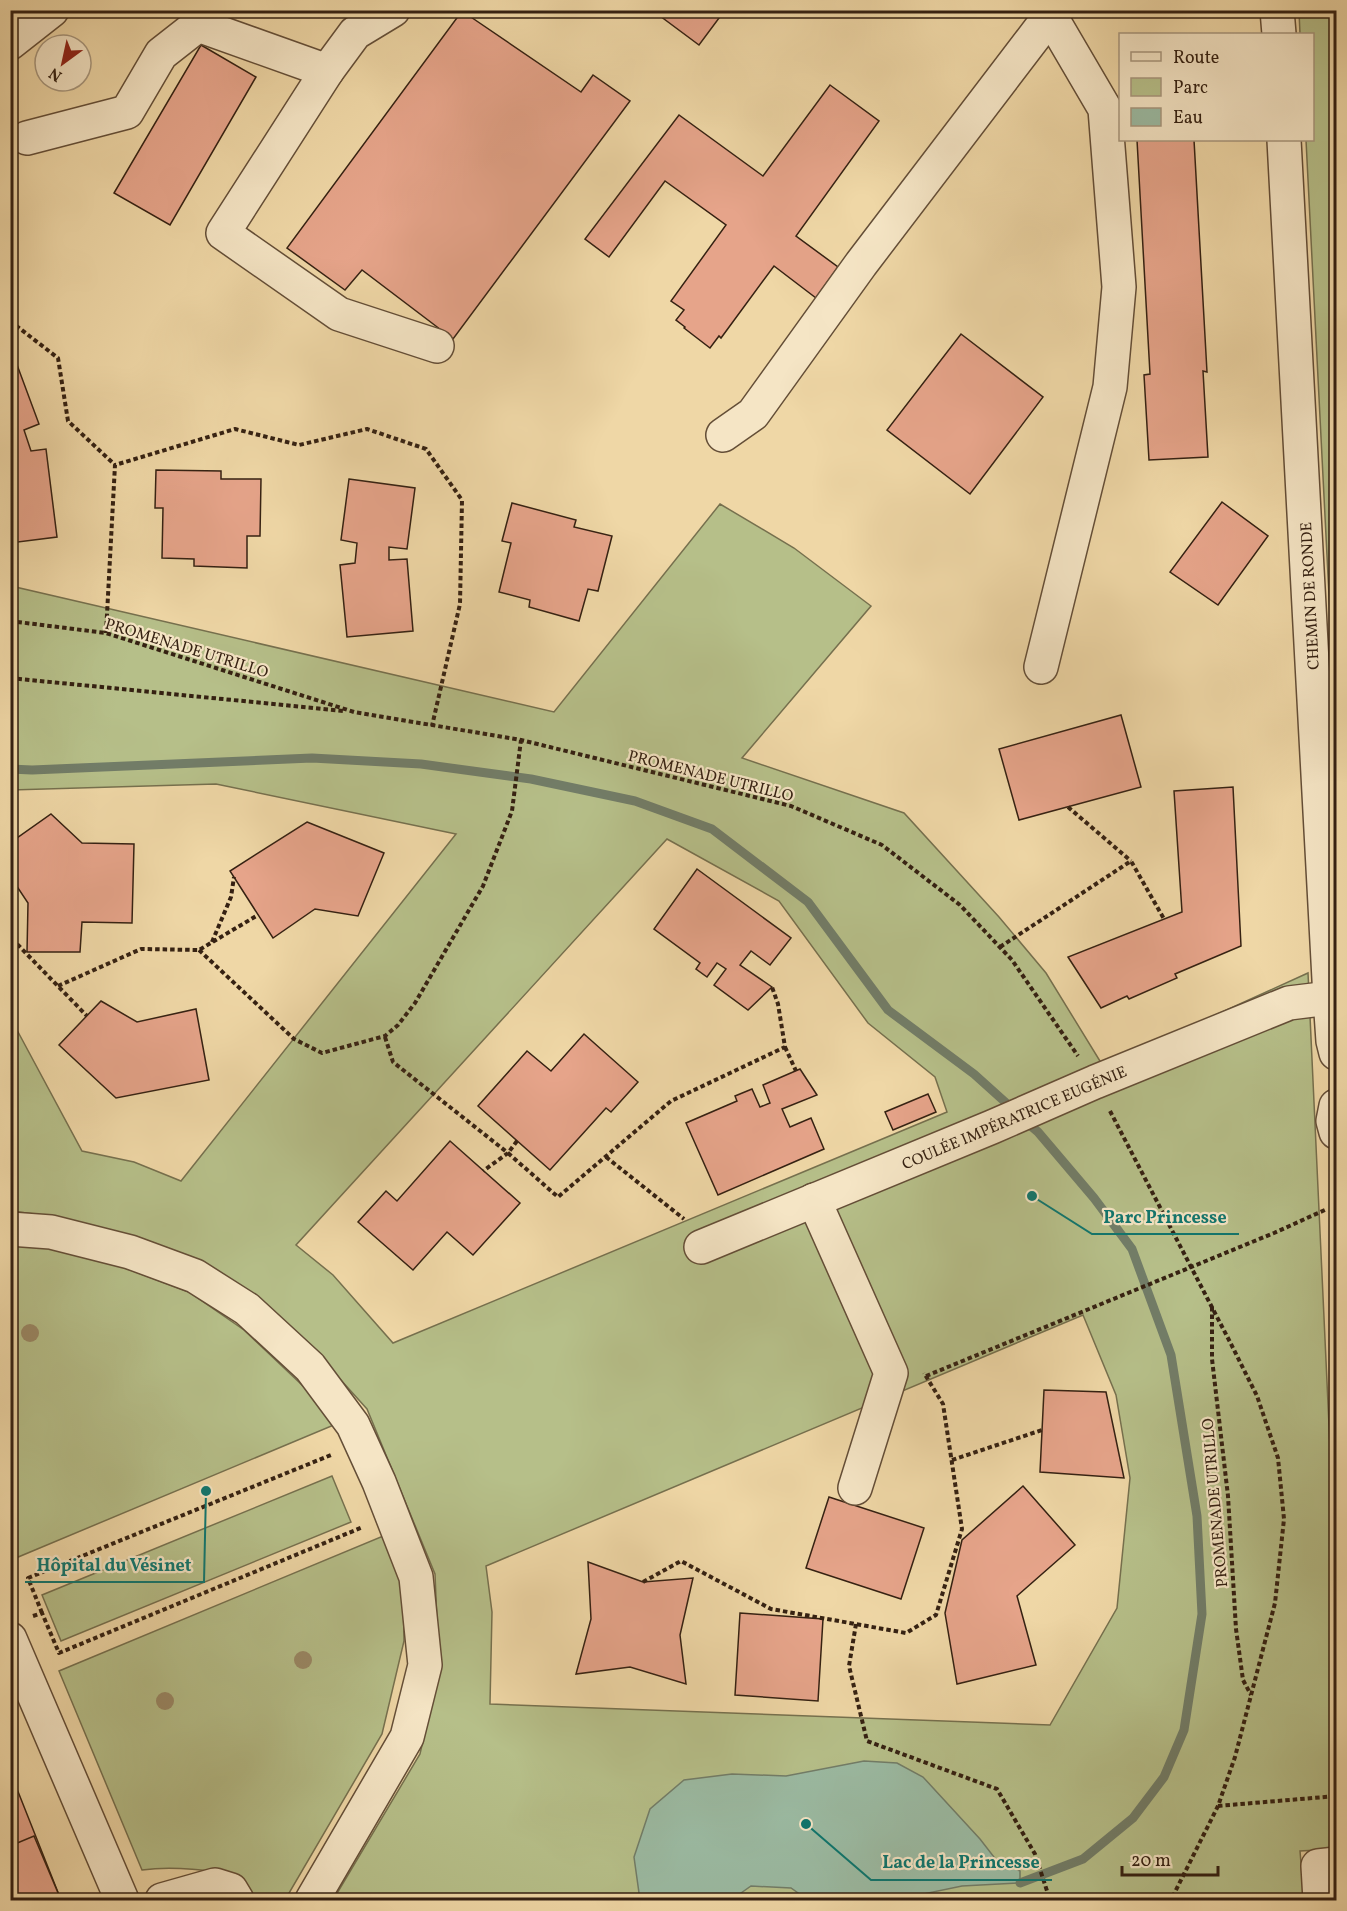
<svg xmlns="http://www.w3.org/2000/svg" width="1347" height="1911" font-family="Vollkorn,serif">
<rect width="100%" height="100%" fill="#efd7a6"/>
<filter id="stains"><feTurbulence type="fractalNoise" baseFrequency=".00333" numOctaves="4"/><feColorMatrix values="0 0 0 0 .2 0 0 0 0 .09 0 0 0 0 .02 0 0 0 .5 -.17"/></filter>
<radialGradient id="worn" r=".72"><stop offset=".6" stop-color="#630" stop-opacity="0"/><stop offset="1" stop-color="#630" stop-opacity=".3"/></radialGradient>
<!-- green -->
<g fill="#b6bf89" stroke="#76704e" stroke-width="1.5" fill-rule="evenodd">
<polygon points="1299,11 1336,11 1336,734 1306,140 1312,140 1312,34 1300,34"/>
<path d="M720,504l74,44 77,58 -129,152 162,55 95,104 47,56 57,93 205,-93 28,603v273l-36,2 4,49h-971l87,-146 19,-84 -4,-96 -68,-165 -46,-51 -271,-142 -39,-5 -1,-194 72,134 52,11 47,19 275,-347 -240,-50 -205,6v-204l543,126zM667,839l112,62 89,122 67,54 12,35 -554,231 -60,-68 -37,-30zM1083,1315l33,80 14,83 -13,130 -67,117 -560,-21 2,-92 -6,-46z"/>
<polygon points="10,1239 104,1260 189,1292 244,1330 341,1422 11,1560"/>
<polygon points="332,1476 351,1522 61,1641 42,1595"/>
<path d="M388,1534l15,46 1,61 -22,93 -97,166h-31c-4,-5 -9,-14 -15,-18 -17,-15 -75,-15 -97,-12l-83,-199z"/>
</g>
<!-- water -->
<polygon fill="#9bbaa2" stroke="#727d68" stroke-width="1.5" points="864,1761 897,1763 923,1777 980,1839 997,1861 1020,1871 1020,1883 962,1886 923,1894 923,1897 912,1900 808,1900 791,1888 751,1886 731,1900 640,1900 634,1857 650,1809 684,1780 732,1774 786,1776"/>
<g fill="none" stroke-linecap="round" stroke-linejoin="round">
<!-- stream -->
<g stroke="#727d68" stroke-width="9">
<polyline points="10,769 32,770 312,758 421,764 531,779 635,801 712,829 808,902 888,1010 974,1074 1014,1110"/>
<polyline points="1020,1883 1083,1859 1133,1818 1164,1777 1184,1730 1202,1614 1197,1516 1171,1355 1132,1249 1094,1198 1038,1132 1024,1120"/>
</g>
</g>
<!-- building -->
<g fill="#e6a48a" stroke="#352112" stroke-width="1.5">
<polygon points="652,10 725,10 699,45"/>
<polygon points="462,11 581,92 593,75 630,101 453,339 362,270 345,290 287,248"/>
<polygon points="201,45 256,77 170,225 114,193"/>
<polygon points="830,85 879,121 796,236 838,267 816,298 774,266 721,338 719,336 710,348 684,328 685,327 676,320 684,310 671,301 726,225 665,181 609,257 585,239 679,115 763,176"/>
<polygon points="1137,140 1194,140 1207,372 1203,371 1208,457 1149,460 1144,375 1150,374"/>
<polygon points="961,334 1043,397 970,494 887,430"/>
<polygon points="13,354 39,424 24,430 31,451 46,449 57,537 10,543 10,355"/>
<polygon points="156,470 221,471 221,479 261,479 260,536 247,536 247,568 194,566 194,559 162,558 163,508 155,508"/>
<polygon points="349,479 415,488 407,549 389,547 389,560 407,559 413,631 347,637 340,565 355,563 357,543 341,540"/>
<polygon points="1222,502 1268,536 1218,605 1170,572"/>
<polygon points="512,503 576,520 574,527 612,536 598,591 588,589 579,621 529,607 530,600 499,592 511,543 502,541"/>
<polygon points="1121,715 1141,787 1019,820 999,749"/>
<polygon points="1233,787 1241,946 1175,974 1177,978 1129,999 1127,996 1101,1008 1068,957 1182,912 1174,791"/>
<polygon points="51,814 82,843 134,844 132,923 82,922 80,952 27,952 28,903 10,876 10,843"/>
<polygon points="307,822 384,853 358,916 315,909 273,938 230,871"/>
<polygon points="697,869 791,938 770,965 751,951 740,965 772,987 748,1010 714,985 726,969 717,963 707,977 696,969 700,963 654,929"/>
<polygon points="101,1001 137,1022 196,1009 209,1080 116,1098 59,1045"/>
<polygon points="584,1034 638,1082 611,1112 606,1108 550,1170 478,1106 527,1051 551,1071"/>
<polygon points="800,1069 817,1095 782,1109 790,1127 811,1118 824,1149 718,1195 686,1123 737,1101 735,1096 752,1089 760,1107 770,1103 763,1085"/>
<polygon points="928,1094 936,1112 893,1130 885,1112"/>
<polygon points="450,1141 520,1203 473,1255 447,1232 413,1270 358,1222 386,1191 397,1201"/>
<polygon points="1044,1390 1106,1392 1124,1478 1040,1472"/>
<polygon points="1023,1486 1075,1545 1017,1596 1036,1665 957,1684 945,1613 962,1540"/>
<polygon points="829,1497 924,1528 901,1599 806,1568"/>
<polygon points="588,1562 643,1582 693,1578 680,1635 686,1684 630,1667 576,1674 591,1619"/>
<polygon points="740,1613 823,1619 818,1701 735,1695"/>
<polygon points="10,1780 15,1790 17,1789 61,1900 12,1900 10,1896"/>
<polygon points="34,1836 61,1900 12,1900 10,1896 10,1846"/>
</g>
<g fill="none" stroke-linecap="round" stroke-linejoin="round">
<!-- minor casing -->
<g stroke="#644e37" stroke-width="36">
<g id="minor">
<polyline points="1277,10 1279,34"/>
<polyline points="10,43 52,10"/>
<polyline points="327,71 223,233 339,314 437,346"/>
<polyline points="27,138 127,112 161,54 198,25 327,71 355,33 393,10"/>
<polyline points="1284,140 1330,998 1333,1041 1336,1053"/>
<polyline points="723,435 753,414 861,264 1050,16"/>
<polyline points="1041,667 1110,387 1119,287 1105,109 1047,10"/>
<polyline points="1336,1106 1333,1121 1336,1132"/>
<polyline points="814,1200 891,1373 855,1488"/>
<polyline points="10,1229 51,1232 130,1252 195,1276 247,1309 310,1367 353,1425 379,1482 416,1577 425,1665 407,1737 312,1900"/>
<polyline points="701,1247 992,1127 1095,1082 1289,1003 1330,998"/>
<polyline points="10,1639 122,1900"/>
<polyline points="162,1900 215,1885 231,1890 237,1900"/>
<polyline points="1320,1900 1318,1866 1336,1864"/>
</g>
</g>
<!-- path -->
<g stroke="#352112" stroke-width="4" stroke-dasharray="4.5 3" stroke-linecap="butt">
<polyline points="10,321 58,358 68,421 115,465"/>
<polyline points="10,621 106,633 354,712 521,740 791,806 882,845 960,905 1012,960 1078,1056"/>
<polyline points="106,633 115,465 235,429 299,445 367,429 426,449 462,500 460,604 432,726"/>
<polyline points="10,678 344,711"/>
<polyline points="1068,807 1131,861"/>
<polyline points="212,942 231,897 234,877"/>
<polyline points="1000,947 1131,861 1164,919"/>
<polyline points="10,948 18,945 87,1016"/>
<polyline points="199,950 294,1039 322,1053 385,1036 398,1025 415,1003 483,886 512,811 521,740"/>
<polyline points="58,986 141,949 199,950 258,915"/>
<polyline points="385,1037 393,1062 508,1153 483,1171"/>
<polyline points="785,1047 796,1071"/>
<polyline points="1110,1111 1230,1342 1257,1396 1278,1458 1284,1519 1275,1603 1235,1757 1218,1806 1171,1900"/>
<polyline points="517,1141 508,1153 558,1197 671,1101 785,1047 778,1004 772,987"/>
<polyline points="606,1157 684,1219"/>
<polyline points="1212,1307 1212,1359 1228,1496 1236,1629 1243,1680 1251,1695"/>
<polyline points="926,1376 1274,1233 1327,1209"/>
<polyline points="952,1460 1042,1430"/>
<polyline points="643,1582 681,1561 771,1609 906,1633 936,1615 962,1529 943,1404 924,1373"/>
<polyline points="42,1613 28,1578 331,1455"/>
<polyline points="33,1616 42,1613 59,1653 363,1527"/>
<polyline points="856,1624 849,1666 867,1741 997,1789 1035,1854 1050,1900"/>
<polyline points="1218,1806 1336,1796"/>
</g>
<!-- minor -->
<use href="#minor" stroke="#f5e5c5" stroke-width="33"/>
</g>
<!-- trees -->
<g fill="#9a8865">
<circle cx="30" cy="1333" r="9"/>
<circle cx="303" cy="1660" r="9"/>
<circle cx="165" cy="1701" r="9"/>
</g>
<g text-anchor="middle" stroke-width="4.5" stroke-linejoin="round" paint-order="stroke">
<!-- street labels -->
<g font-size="16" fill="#352112" stroke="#f5e5c5">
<text transform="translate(1309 596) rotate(-93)" y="6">CHEMIN DE RONDE</text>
<text transform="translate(187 647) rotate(17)" y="6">PROMENADE UTRILLO</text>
<text transform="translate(711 775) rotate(14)" y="6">PROMENADE UTRILLO</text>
<text transform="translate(1014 1117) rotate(-23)" y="6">COULÉE IMPÉRATRICE EUGÉNIE</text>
<text transform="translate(1214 1503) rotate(-95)" y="6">PROMENADE UTRILLO</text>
</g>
</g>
<!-- callouts -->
<path fill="none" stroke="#0f766e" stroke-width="2" d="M1032 1196L1092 1234H1239M206 1491L204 1582H25M806 1824L871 1880H1052"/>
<g fill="#0f766e" stroke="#f5e5c5" stroke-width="2">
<circle cx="1032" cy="1196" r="6"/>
<circle cx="206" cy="1491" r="6"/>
<circle cx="806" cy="1824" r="6"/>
</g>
<g font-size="18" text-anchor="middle" font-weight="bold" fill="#0f766e" stroke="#f5e5c5" stroke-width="4.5" stroke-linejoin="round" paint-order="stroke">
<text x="1165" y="1223">Parc Princesse</text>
<text x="114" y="1571">Hôpital du Vésinet</text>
<text x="961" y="1868">Lac de la Princesse</text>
</g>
<!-- margin -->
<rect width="1347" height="1911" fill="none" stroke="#efd7a6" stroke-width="36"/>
<rect x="12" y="12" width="1323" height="1887" fill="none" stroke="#352112" stroke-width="3"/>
<rect x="18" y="18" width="1311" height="1875" fill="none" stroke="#352112" stroke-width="1.5"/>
<!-- legend -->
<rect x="1119" y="33" width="195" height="108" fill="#f5e5c5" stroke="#a8977d" stroke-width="1.5"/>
<rect x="1131" y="52" width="30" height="9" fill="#f5e5c5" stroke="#a8977d" stroke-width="1.5"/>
<text x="1173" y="63" font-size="18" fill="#352112">Route</text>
<rect x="1131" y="78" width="30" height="18" fill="#b6bf89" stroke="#a8977d" stroke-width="1.5"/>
<text x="1173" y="93" font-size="18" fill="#352112">Parc</text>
<rect x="1131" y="108" width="30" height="18" fill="#9bbaa2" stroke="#a8977d" stroke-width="1.5"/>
<text x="1173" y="123" font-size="18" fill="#352112">Eau</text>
<!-- north arrow -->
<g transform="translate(63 63) rotate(213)"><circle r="28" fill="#f5e5c5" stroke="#a8977d" stroke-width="1.5"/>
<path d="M0-4.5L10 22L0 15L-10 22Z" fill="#8f2418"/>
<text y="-9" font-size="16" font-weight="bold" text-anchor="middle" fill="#352112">N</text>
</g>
<!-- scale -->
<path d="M1122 1866v9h96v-9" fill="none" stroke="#352112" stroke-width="3"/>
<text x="1131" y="1866" font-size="18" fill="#352112" stroke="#f5e5c5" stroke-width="4.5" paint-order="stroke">20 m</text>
<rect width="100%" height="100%" filter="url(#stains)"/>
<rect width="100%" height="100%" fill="url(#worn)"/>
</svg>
